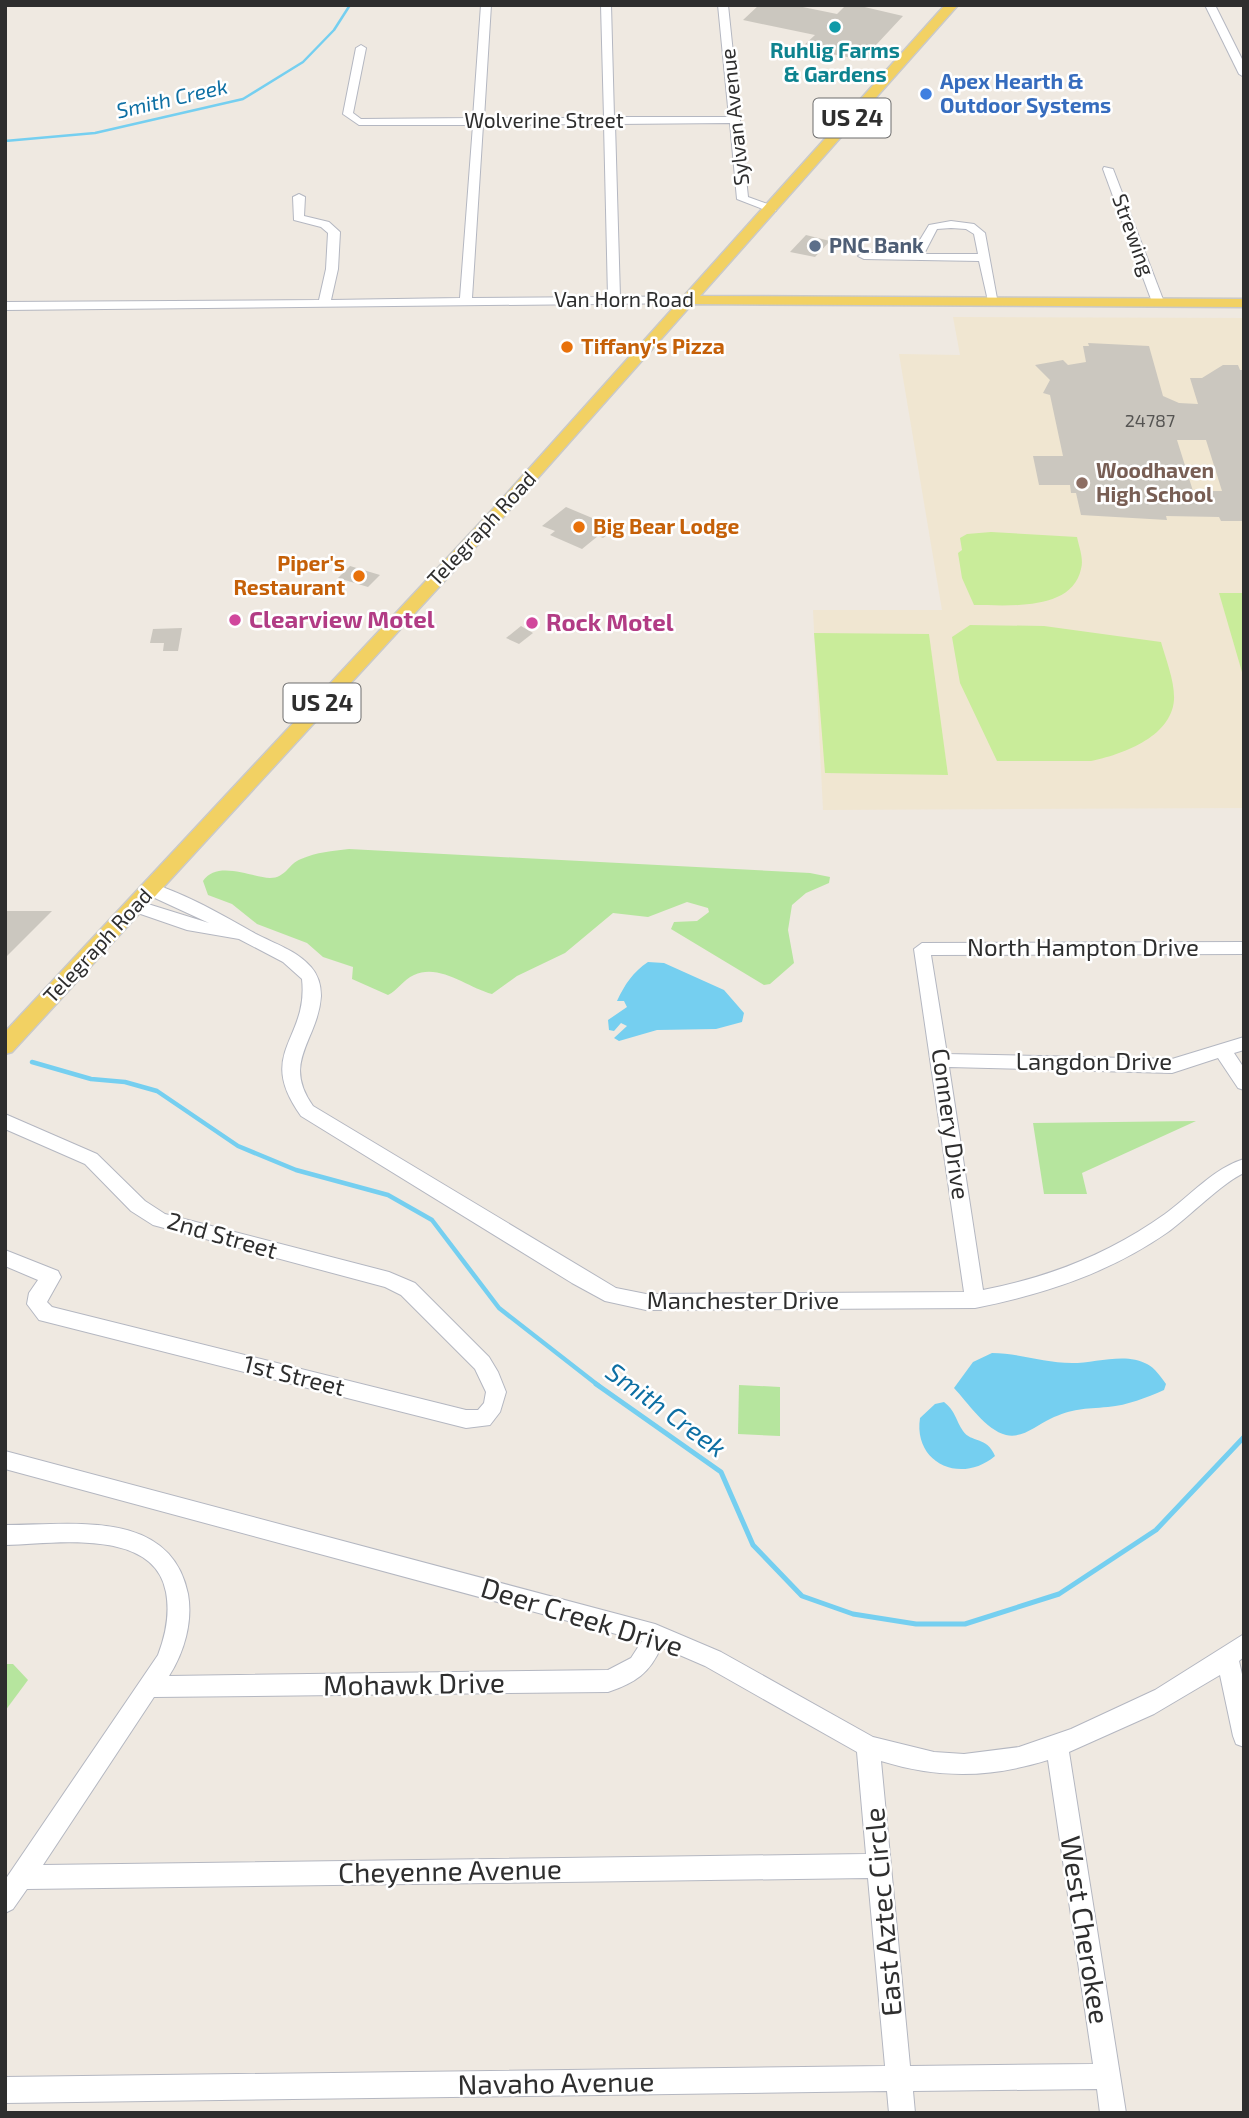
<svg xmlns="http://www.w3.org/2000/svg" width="1249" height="2118" font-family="'Exo 2',sans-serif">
<rect width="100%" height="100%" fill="#efe9e1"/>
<!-- education -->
<polygon fill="#f0e6d1" points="953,317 1244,318 1244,808 823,810 813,610 942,610 899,354 960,355"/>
<!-- green -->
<g fill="#b6e59e">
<path d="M349,849l461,24 20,4 -1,6 -23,10 -14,12 -4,25 6,33 -24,21 -6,1 -93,-56 3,-7 23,-1 12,-9 -1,-4 -21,-6 -39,15 -35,-4 -48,40 -48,23 -25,18c-24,-6 -52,-31 -78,-19 -11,5 -16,15 -26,20l-36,-16 1,-12 -30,-10 -16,-14 -50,-19 -25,-20 -24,-9 -5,-14c14,-21 48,-4 67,-3 16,0 18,-14 31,-19 16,-7 31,-8 48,-10z"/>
<polygon points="1196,1121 1082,1173 1087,1194 1044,1194 1033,1123"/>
<polygon points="739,1385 780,1387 780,1436 738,1434"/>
<polygon points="5,1664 13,1664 28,1680 5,1711"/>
</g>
<!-- pitch -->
<g fill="#c9ec9a">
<path d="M991,532l86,5c2,10 7,22 4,32 -9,43 -75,36 -107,36l-12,-27 -4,-25 4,-3 -2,-12 7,-4z"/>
<polygon points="1219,593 1244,593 1244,679"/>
<path d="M970,625l74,1 117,16c5,18 14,40 13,58 -3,38 -54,55 -83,61h-94l-37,-78 -8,-46z"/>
<polygon points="814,633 929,634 948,775 825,773"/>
</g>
<!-- water -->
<g fill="#75cff0">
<path d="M648,962l16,1 60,27 20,23 -2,9 -26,7 -59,1 -38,11 -5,-3 13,-12 -6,-3 -7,8 -5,-1 -1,-10 19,-13 -3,-6h-7c8,-17 16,-29 31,-39z"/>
<path d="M992,1353c27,0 52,10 80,10 23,0 54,-11 75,1 8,4 14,13 19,20l-2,6c-18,8 -36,15 -56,17 -24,2 -35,1 -58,12 -13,6 -28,20 -44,16 -20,-5 -38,-32 -52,-47l19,-26z"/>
<path d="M944,1402c11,8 12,19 19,29 8,12 24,5 32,25 -34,29 -82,7 -75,-38l15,-14z"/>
</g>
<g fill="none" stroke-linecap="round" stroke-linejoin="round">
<!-- stream-far2 -->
<polyline stroke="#75cff0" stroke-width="2.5" points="5,141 95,133 243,99 303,62 334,30 350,5"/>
<!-- stream-far1 -->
<polyline stroke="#75cff0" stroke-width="4.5" points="32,1062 91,1079 125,1082 157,1091 238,1146 296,1170 388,1195 432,1220 499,1308 599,1386"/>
<!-- stream -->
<polyline stroke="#75cff0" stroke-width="5" points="596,1384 721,1472 753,1545 802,1596 853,1614 916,1624 965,1624 1059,1594 1156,1530 1244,1437"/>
</g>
<!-- building -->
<g fill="#cbc7bf" fill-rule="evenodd">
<polygon points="759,5 793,5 837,14 846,5 856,5 903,16 862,60 801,48 815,35 743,20"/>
<polygon points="806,235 830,241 815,257 790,252"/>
<path d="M1088,343l61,3 14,50 16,7 19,1 -8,-26h12l21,-13h15l2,5h4v151h-23l-2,-4 -53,-1 1,4 -86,-5 -5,-22h-5l-1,-8h-31l-6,-29h30l-13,-61 -7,-2 7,-13 -15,-15 28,-5 5,5 18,-3 -3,-16h6zM1177,440h29l16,51h-29z"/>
<polygon points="566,507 616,528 603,538 598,536 582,549 550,535 555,531 542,526"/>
<polygon points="350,566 380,575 368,587 338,578"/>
<polygon points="521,626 533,633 519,644 506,638"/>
<polygon points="182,628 178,651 163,651 164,643 150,643 153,629"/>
<polygon points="5,911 52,911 5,958"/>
</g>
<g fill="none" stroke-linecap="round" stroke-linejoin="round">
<!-- minor casing -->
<g stroke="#b4b7c1" stroke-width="2">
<g id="minor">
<path d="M481,5h10l-7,113h120l-3,-113h10l3,112h115l-11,-112h10l20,192 28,10v4h-8l-31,-12 -7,-76 -115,1 5,173 70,-1 4,1v6l-689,7v-8l314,-2 7,-31 2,-36 -7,-6 -27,-7 -1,-23 6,-3 6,3 -1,19 25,6 11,10 -2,37 -7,31 129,-2 13,-173h-114l-16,-11 13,-66 5,-3 5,3 -13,65 8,6 112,-1zM604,124l4,173 -136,1 11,-173z"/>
<polygon points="1205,5 1215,5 1244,63 1244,77 1239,74"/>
<polygon points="1104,167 1113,169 1164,302 1162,305 1152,302 1103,169"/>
<path d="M951,221l23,3 11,9 13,71 -10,-3 -9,-40 -115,-2 -6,-3 6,-3h48l17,-28zM951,228l15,1 8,5 4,20h-54l13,-25z"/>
<path d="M150,883c37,11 72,32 106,51 19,10 40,16 55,33 7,8 10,18 10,29 -3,45 -40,65 -8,110l303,182 30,6 318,-2 -50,-343 8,-6 322,-1v12l-313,1 16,99 225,5 72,-22v13l-10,3 10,15v22l-6,-2 -20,-30 -46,15 -223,-6 34,223c67,-13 126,-36 182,-76 25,-18 49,-46 79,-55v14c-21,9 -55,44 -76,59 -59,41 -123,62 -193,76l-329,2 -41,-9 -33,-18 -271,-167c-46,-64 8,-76 1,-137l-19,-17 -44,-23 -52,-9 -58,-20 -2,-4 2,-4 6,-2 74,23 -65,-30 -2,-4 2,-4z"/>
<polygon points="5,1114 97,1154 145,1201 165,1214 389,1272 415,1283 489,1357 498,1372 506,1392 500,1412 490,1425 466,1428 39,1320 27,1304 29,1293 38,1280 5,1266 5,1250 58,1271 61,1277 47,1302 52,1307 466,1410 478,1410 484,1403 486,1392 475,1369 401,1295 385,1287 153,1225 131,1211 85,1164 5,1129"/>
<path d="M5,1451l650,173 66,28 152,85 61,15 30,2 55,-7 52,-18 84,-39 89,-56v23l-5,4 5,22v64l-8,-3 -3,-8 -13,-61 -66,39 -85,38 57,361h-26l-3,-24 -184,2 2,22h-26l-2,-22 -882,12v-26l880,-11 -17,-188 -841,11 -14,20 -8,4v-33l153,-225c8,-21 12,-41 8,-63 -12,-65 -114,-48 -161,-47v-20c65,0 166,-17 183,69 5,28 -4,59 -19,82l439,-6 23,-12 11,-17 -637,-172zM661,1647l44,19 152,86 9,102 -823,11 111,-168 454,-5c27,-9 42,-19 53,-45zM1048,1760l45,304 -183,2 -29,-305c58,18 109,17 167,-1z"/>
</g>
</g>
<!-- major casing -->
<g stroke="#c9c9c9" stroke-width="3">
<polygon id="major" points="945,5 958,5 700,296 1244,299 1244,307 692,304 505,515 12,1052 5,1054 5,1032 493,509"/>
</g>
<!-- minor -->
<use href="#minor" fill="#fff" fill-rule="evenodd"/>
<!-- major -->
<use href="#major" fill="#f2d163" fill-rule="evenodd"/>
</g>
<!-- markers -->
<circle fill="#0f9aa8" stroke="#fff" stroke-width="2.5" cx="835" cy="27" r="7"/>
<circle fill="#3f7fe0" stroke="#fff" stroke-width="2.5" cx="926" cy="94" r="7"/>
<circle fill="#5c6f8a" stroke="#fff" stroke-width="2.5" cx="815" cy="246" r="7"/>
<g fill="#e8710a" stroke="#fff" stroke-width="2.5">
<circle cx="567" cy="347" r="7"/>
<circle cx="579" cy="527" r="7"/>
<circle cx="359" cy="576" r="7"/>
</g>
<circle fill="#8d6e63" stroke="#fff" stroke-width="2.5" cx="1082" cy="483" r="7"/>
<g fill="#d1479c" stroke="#fff" stroke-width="2.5">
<circle cx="235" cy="620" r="7"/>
<circle cx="532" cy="623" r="7"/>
</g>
<g text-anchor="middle" stroke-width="5" stroke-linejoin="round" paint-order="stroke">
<!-- far-number labels -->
<g font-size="18" fill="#555452">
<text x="1150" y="427">24787</text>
</g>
<!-- far-culture labels -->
<g font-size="21" font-weight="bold" fill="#0d838f" stroke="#fff">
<text x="835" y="58">Ruhlig Farms<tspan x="835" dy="24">&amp; Gardens</tspan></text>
</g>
<!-- far-shop labels -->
<g font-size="21" font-weight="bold" fill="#366cbe" stroke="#fff" text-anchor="start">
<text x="940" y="89">Apex Hearth &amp;<tspan x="940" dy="24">Outdoor Systems</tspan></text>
</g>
<!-- far-water labels -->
<g font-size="21" font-style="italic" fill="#0d6fa3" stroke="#fff">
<text transform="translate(172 99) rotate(-13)" y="7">Smith Creek</text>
</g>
<!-- far-street labels -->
<g font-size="21" fill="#2e2e2e" stroke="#fff">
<text transform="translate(735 117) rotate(-96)" y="7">Sylvan Avenue</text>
<text x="544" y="128">Wolverine Street</text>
<text transform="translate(1133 235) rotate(70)" y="7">Strewing</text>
<text x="624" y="307">Van Horn Road</text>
<text transform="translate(482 529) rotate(-47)" y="7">Telegraph Road</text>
<text transform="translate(98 946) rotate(-47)" y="7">Telegraph Road</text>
</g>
<!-- far-service labels -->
<g font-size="21" font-weight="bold" fill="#4e5e75" stroke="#fff" text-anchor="start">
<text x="829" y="253">PNC Bank</text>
</g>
<!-- far-food labels -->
<g font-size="21" font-weight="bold" fill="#c56008" stroke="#fff" text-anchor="start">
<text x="581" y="354">Tiffany's Pizza</text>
<text x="593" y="534">Big Bear Lodge</text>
<text x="345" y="571" text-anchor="end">Piper's<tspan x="345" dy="24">Restaurant</tspan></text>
</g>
<!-- far-education labels -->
<g font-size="21" font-weight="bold" fill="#785e54" stroke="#fff" text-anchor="start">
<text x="1096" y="478">Woodhaven<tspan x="1096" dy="24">High School</tspan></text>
</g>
<!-- shield labels -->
<g fill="#fff" stroke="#6d6d6d" stroke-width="2">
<rect x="813.5" y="98.5" width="77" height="39" rx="5"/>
<rect x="283.5" y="683.5" width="77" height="39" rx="5"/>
</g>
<g font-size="23" font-weight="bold" fill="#2e2e2e">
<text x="852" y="126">US 24</text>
<text x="322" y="711">US 24</text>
</g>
<!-- hotel labels -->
<g font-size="24" font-weight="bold" fill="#b23c85" stroke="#fff" text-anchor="start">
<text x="249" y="628">Clearview Motel</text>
<text x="546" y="631">Rock Motel</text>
</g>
<!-- street labels -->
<g font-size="24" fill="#2e2e2e" stroke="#fff">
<text x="1083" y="956">North Hampton Drive</text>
<text x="1094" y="1070">Langdon Drive</text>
<text transform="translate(950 1124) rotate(82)" y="8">Connery Drive</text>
<text transform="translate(222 1236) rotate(16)" y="8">2nd Street</text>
<text x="743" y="1309">Manchester Drive</text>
<text transform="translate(294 1376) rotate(14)" y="8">1st Street</text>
</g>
<!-- water labels -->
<g font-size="26" font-style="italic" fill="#0d6fa3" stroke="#fff">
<text transform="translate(666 1410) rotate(36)" y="9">Smith Creek</text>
</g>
<!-- near-street labels -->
<g font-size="28" fill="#2e2e2e" stroke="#fff">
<text transform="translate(582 1617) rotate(17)" y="10">Deer Creek Drive</text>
<text transform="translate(414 1684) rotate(-1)" y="10">Mohawk Drive</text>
<text transform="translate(450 1871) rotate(-1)" y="10">Cheyenne Avenue</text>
<text transform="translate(883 1912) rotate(-95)" y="10">East Aztec Circle</text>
<text transform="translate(1085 1930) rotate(81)" y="10">West Cherokee</text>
<text transform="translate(556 2083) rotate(-1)" y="10">Navaho Avenue</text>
</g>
</g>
<!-- border -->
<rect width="1249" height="2118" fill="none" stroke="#2e2e2e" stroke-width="14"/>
</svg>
